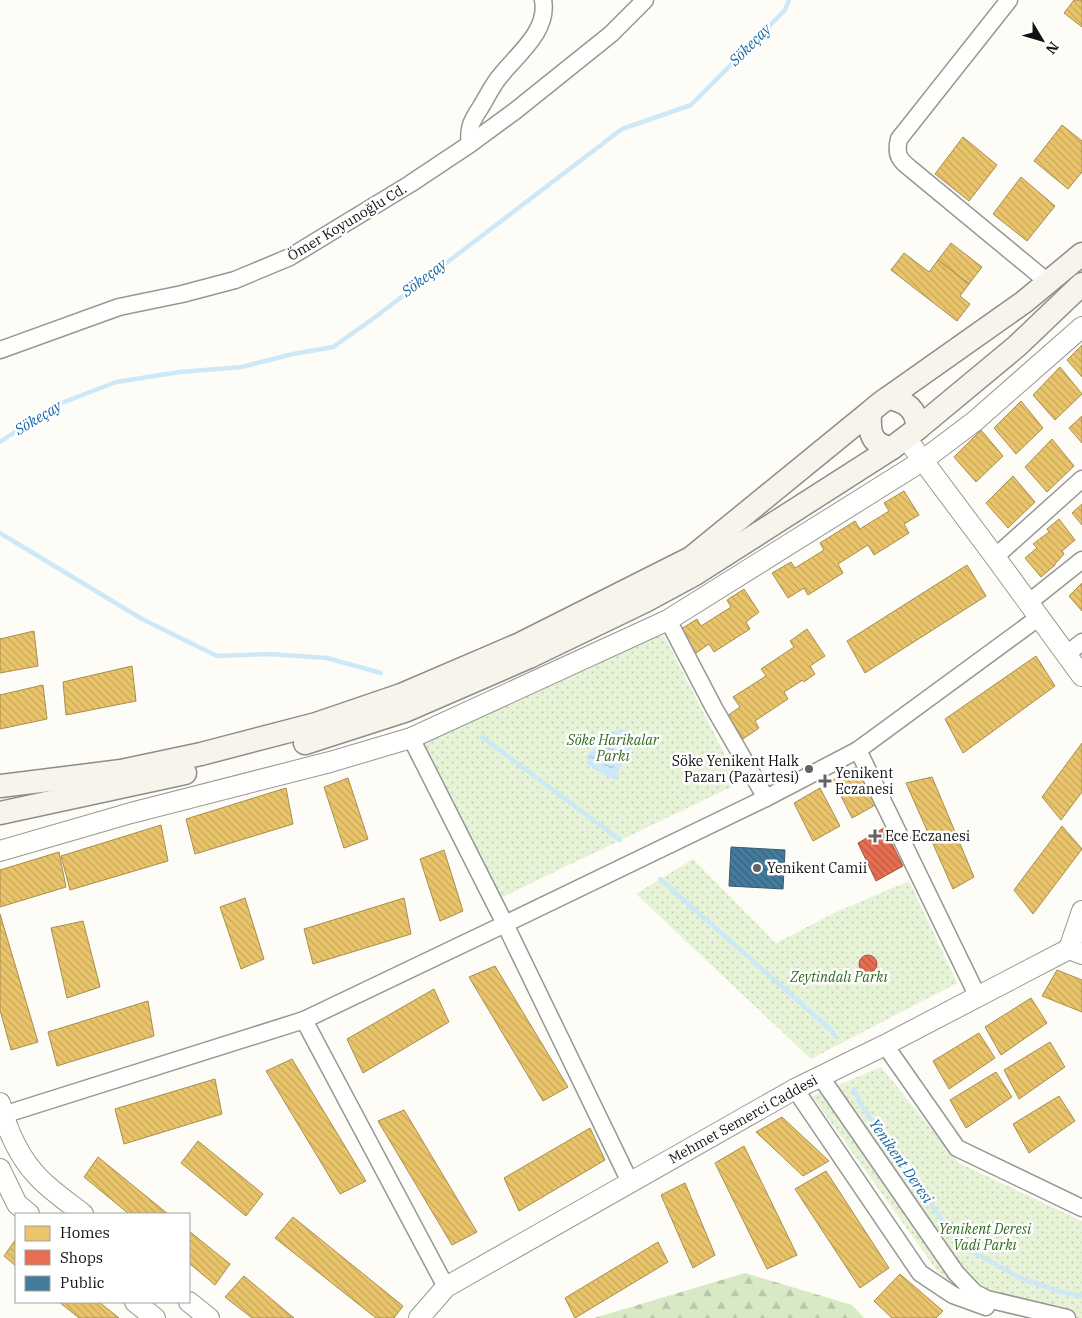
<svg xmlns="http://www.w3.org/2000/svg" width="1082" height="1318" font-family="'IBM Plex Serif',serif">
<defs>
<pattern id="forest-firs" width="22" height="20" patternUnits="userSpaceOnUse" patternTransform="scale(1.25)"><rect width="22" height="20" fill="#d8eac5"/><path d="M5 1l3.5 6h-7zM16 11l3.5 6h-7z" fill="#b8c8a8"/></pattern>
<pattern id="park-dots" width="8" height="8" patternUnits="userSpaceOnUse" patternTransform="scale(1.25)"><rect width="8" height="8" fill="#e7f3d7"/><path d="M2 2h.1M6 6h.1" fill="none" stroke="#c5cfb8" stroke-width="1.8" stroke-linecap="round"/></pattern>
<pattern id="water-ripples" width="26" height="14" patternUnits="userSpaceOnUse" patternTransform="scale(1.25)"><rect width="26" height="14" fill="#cde8f7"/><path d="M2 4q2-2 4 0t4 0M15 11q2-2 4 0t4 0" fill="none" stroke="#afc6d3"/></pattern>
<pattern id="homes-back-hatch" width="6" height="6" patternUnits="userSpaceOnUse" patternTransform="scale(1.25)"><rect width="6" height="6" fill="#e9c46a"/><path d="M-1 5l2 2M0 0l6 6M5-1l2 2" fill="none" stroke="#c7a75b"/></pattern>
<pattern id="shops-back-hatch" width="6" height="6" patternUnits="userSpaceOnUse" patternTransform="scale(1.25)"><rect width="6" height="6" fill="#e76f51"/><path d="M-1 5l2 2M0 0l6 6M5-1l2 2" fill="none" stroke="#ba5a42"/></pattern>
<pattern id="public-back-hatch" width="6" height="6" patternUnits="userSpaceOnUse" patternTransform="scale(1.25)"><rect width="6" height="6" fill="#457b9d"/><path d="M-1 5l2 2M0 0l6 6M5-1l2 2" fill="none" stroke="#38637f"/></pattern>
</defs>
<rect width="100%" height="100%" fill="#fdfcf7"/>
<!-- forest -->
<polygon fill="url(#forest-firs)" points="745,1273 852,1305 864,1318 594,1318"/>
<!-- park -->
<g fill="url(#park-dots)">
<polygon points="651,634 664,636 737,778 731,787 498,899 423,743"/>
<polygon points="693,859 776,943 834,913 909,881 957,983 811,1059 636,894"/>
<polygon points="881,1067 959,1163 1082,1221 1082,1318 1069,1318 960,1289 938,1272 812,1096"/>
</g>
<!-- water -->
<path fill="url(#water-ripples)" d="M621,729l5,1 9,4 1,6 -17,29 -2,11c-5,0 -27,-13 -31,-16l3,-12 17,-10 7,-9z"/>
<!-- homes -->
<g fill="url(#homes-back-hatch)" stroke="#a88e4f">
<polygon points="1074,0 1082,0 1082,27 1064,13"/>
<polygon points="1062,125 1082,141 1082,172 1068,189 1034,161"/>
<polygon points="963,137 997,165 969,201 935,174"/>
<polygon points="1021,177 1055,206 1027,241 993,214"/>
<polygon points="951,243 982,267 969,284 938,260"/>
<polygon points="904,253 929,272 938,260 969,284 960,296 970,304 957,321 891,270"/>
<polygon points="1082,345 1082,377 1067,360"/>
<polygon points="1060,367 1082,394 1055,420 1033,395"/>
<polygon points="1021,401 1043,428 1016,454 994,428"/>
<polygon points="1082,416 1082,443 1069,428"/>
<polygon points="981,430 1003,456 976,482 954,457"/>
<polygon points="1052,439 1074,466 1047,492 1025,467"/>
<polygon points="1013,476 1035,502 1008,528 986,503"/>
<polygon points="904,491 919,515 904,524 909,533 874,555 868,545 838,564 843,573 808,595 804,588 788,598 772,573 791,562 795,568 824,550 820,543 855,521 860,529 889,511 884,503"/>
<polygon points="1082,504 1082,525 1072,513"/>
<polygon points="1059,519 1075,540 1062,551 1064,554 1055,564 1055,565 1041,577 1025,558 1037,548 1033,544 1049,532 1047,529"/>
<polygon points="967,565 986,596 865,673 847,641"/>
<polygon points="1082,583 1082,611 1069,596"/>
<polygon points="744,589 759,612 746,622 750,629 714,652 709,644 693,655 678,631 697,619 701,626 731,607 727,600"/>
<polygon points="807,629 825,656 810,666 815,674 804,682 803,680 784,692 788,699 755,721 759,728 743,739 727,716 740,707 733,697 766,676 761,669 794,647 790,641"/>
<polygon points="34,631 38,666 0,673 0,639"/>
<polygon points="1036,656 1055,686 963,753 945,719"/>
<polygon points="132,666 136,701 66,715 63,682"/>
<polygon points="43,685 47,719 0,729 0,695"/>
<polygon points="1082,743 1082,792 1061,820 1042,797"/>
<polygon points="859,765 879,803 852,818 833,780"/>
<polygon points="932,777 974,877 953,889 906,783"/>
<polygon points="348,778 368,839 344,848 324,787"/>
<polygon points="286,788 293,824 195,854 186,819"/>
<polygon points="820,788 840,826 813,841 794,803"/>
<polygon points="161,825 168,861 70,890 61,856"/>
<polygon points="1062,826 1082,849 1033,914 1014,890"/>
<polygon points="444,850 463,911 440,921 420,859"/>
<polygon points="59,852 66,887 0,907 0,870"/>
<polygon points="245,898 264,959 241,969 220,907"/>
<polygon points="404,898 411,934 313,964 304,929"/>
<polygon points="0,914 38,1042 11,1050 0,1010"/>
<polygon points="83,921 100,987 67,998 51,928"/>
<polygon points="495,966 568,1087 543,1101 469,977"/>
<polygon points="1057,970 1082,980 1082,1012 1042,996"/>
<polygon points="434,989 449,1022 363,1073 347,1039"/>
<polygon points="1031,998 1047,1023 1001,1055 985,1027"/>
<polygon points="148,1001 154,1036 57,1066 48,1032"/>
<polygon points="979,1033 995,1058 949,1089 933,1061"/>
<polygon points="1050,1042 1065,1067 1019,1099 1004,1070"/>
<polygon points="292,1059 366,1181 340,1194 266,1071"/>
<polygon points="996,1072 1012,1097 966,1128 950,1100"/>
<polygon points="215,1079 222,1114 124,1144 115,1109"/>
<polygon points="1059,1096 1075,1121 1029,1153 1013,1124"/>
<polygon points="404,1110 477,1232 452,1245 378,1121"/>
<polygon points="782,1117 829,1161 803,1176 756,1132"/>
<polygon points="590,1128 605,1160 519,1211 504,1178"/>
<polygon points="198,1141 263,1194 246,1216 181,1163"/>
<polygon points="744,1146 797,1255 767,1269 715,1163"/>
<polygon points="98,1157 168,1214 129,1214 84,1177"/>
<polygon points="826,1171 889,1268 860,1288 795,1189"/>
<polygon points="685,1183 715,1255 693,1268 661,1195"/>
<polygon points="293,1217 403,1306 394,1318 376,1318 275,1238"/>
<polygon points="189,1231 230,1264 215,1285 189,1263"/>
<polygon points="16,1239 16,1266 4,1256"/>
<polygon points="658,1242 668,1262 575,1318 565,1298"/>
<polygon points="900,1274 943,1311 936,1318 892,1318 874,1301"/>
<polygon points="244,1276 294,1318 252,1318 225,1297"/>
<polygon points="59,1302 99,1302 119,1318 79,1318"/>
</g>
<!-- shops -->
<g fill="url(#shops-back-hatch)" stroke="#a7533e">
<polygon points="884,828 903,866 876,881 858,843"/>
<circle cx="868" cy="964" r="9"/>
</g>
<!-- public -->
<polygon fill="url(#public-back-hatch)" stroke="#355b73" points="731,847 785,850 783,889 729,886"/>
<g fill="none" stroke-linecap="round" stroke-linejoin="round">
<!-- stream -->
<g stroke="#cde8f7" stroke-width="4.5">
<polyline points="0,442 54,406 116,382 180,372 242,367 293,354 333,347 374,318 622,129 691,105 785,10 789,0"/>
<polyline points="0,533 142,619 217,656 270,654 327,658 381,673"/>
<polyline points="482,737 620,840"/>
<polyline points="660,879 831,1030 835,1036"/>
<polyline points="854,1089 861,1105 959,1244 1022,1279 1065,1293 1082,1296"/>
</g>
<!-- minor casing -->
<g stroke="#979795" stroke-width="19">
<g id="minor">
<path d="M1009,0l-110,139c-5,20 4,23 18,35l132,109"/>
<path d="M470,144c-3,-17 3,-25 12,-39 6,-10 11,-21 19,-30 17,-21 48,-45 42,-75"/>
<polyline points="0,350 119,307 182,294 235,280 290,257 410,184 470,144 515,111 611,34 645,0"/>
<polyline points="995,557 1082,479"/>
<polyline points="1028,603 1082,560"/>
<polyline points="668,620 714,708 766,798"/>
<polyline points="1066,655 1082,642"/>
<polyline points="411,738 505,924 630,1182"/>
<polyline points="858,750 978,997"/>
<polyline points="304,1020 446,1287"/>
<polyline points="885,1045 957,1148 1082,1208"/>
<polyline points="820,1076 956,1273 975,1293 987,1299 1067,1318"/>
<polyline points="795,1089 920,1273 953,1295 986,1307"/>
<polyline points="3,1115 304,1020 505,924 766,798 858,750 1038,618"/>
</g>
</g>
<!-- tertiary casing -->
<g stroke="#979795" stroke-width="22">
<g id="tertiary">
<polyline points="906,438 995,557 1082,676"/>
<polyline points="0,851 131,813 330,762 411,738 668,620 922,461 975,421 1082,327"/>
<polyline points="1069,949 1082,911"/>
<path d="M0,1103c7,27 20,56 40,76 13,13 29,24 43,35"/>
<polyline points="0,1169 17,1204 29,1214"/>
<polyline points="135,1302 155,1318"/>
<polyline points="189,1302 209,1318"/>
<polyline points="419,1318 446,1287 795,1089 885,1045 1069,949 1082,954"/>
</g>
</g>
<!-- secondary casing -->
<g stroke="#8e8d8b" stroke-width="25">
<g id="secondary">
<polyline points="888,398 1024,302 1082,254"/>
<polyline points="917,429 1017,346 1082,284"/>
<polyline points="305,743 407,710 529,657 645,601 695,574 892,448"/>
<path d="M0,786l121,-15 80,-17 115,-30 85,-29 119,-51 171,-86 179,-146c6,-5 11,-10 18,-14 18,3 30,12 29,31l-25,19c-22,-3 -23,-17 -22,-36"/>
<polyline points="0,813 185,773"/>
</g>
</g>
<!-- minor -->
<use href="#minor" stroke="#fffffe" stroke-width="16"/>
<!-- tertiary -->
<use href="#tertiary" stroke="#fffffe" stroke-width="20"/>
<!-- secondary -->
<use href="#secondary" stroke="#f6f4eb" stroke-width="22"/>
</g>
<!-- markers -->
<g fill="#646362" stroke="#fff" stroke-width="2">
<circle cx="809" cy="769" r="5"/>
<path d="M822.5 773.5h5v5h5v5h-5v5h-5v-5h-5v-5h5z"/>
<path d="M872.5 828.5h5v5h5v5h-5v5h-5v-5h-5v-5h5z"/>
<circle cx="757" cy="868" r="5"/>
</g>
<g text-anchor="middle" stroke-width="5" stroke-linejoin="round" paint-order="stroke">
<!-- street labels -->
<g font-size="14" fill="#111" stroke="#fff">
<text transform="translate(347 222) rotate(-31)" y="5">Ömer Koyunoğlu Cd.</text>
<text transform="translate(743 1119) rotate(-29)" y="5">Mehmet Semerci Caddesi</text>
</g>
<!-- park labels -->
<g font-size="14" font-style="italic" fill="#2f6b1f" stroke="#fff">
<text x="613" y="745">Söke Harikalar<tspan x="613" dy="16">Parkı</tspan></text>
<text x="839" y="982">Zeytindalı Parkı</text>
<text x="985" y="1234">Yenikent Deresi<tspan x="985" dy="16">Vadi Parkı</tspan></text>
</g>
<!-- poi labels -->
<g font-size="14" fill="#111" stroke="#fff" text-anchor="start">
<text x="799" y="766" text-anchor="end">Söke Yenikent Halk<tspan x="799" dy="16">Pazarı (Pazartesi)</tspan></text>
<text x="835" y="778">Yenikent<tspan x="835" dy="16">Eczanesi</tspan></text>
<text x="885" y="841">Ece Eczanesi</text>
<text x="767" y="873">Yenikent Camii</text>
</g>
<!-- water labels -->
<g font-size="15" font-style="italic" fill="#1768a6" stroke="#fff">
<text transform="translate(750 45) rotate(-45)" y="5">Sökeçay</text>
<text transform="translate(424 278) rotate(-37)" y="5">Sökeçay</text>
<text transform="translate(38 418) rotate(-31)" y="5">Sökeçay</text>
<text transform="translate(901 1161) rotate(55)" y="5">Yenikent Deresi</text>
</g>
</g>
<!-- legend -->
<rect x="15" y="1213" width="175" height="90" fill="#ffffff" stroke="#a0a0a0"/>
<rect x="25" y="1226" width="25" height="15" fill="#e9c46a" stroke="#a0a0a0"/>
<text x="60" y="1238" font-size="15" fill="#111111">Homes</text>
<rect x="25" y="1250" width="25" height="15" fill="#e76f51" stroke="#a0a0a0"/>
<text x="60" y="1263" font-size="15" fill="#111111">Shops</text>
<rect x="25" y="1276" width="25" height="15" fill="#457b9d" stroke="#a0a0a0"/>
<text x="60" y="1288" font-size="15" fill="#111111">Public</text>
<!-- north arrow -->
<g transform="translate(1042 40) rotate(128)" stroke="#ffffff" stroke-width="4" paint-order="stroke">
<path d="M0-4L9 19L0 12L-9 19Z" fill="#111111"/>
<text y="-8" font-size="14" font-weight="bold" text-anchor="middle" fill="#111111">N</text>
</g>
</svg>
